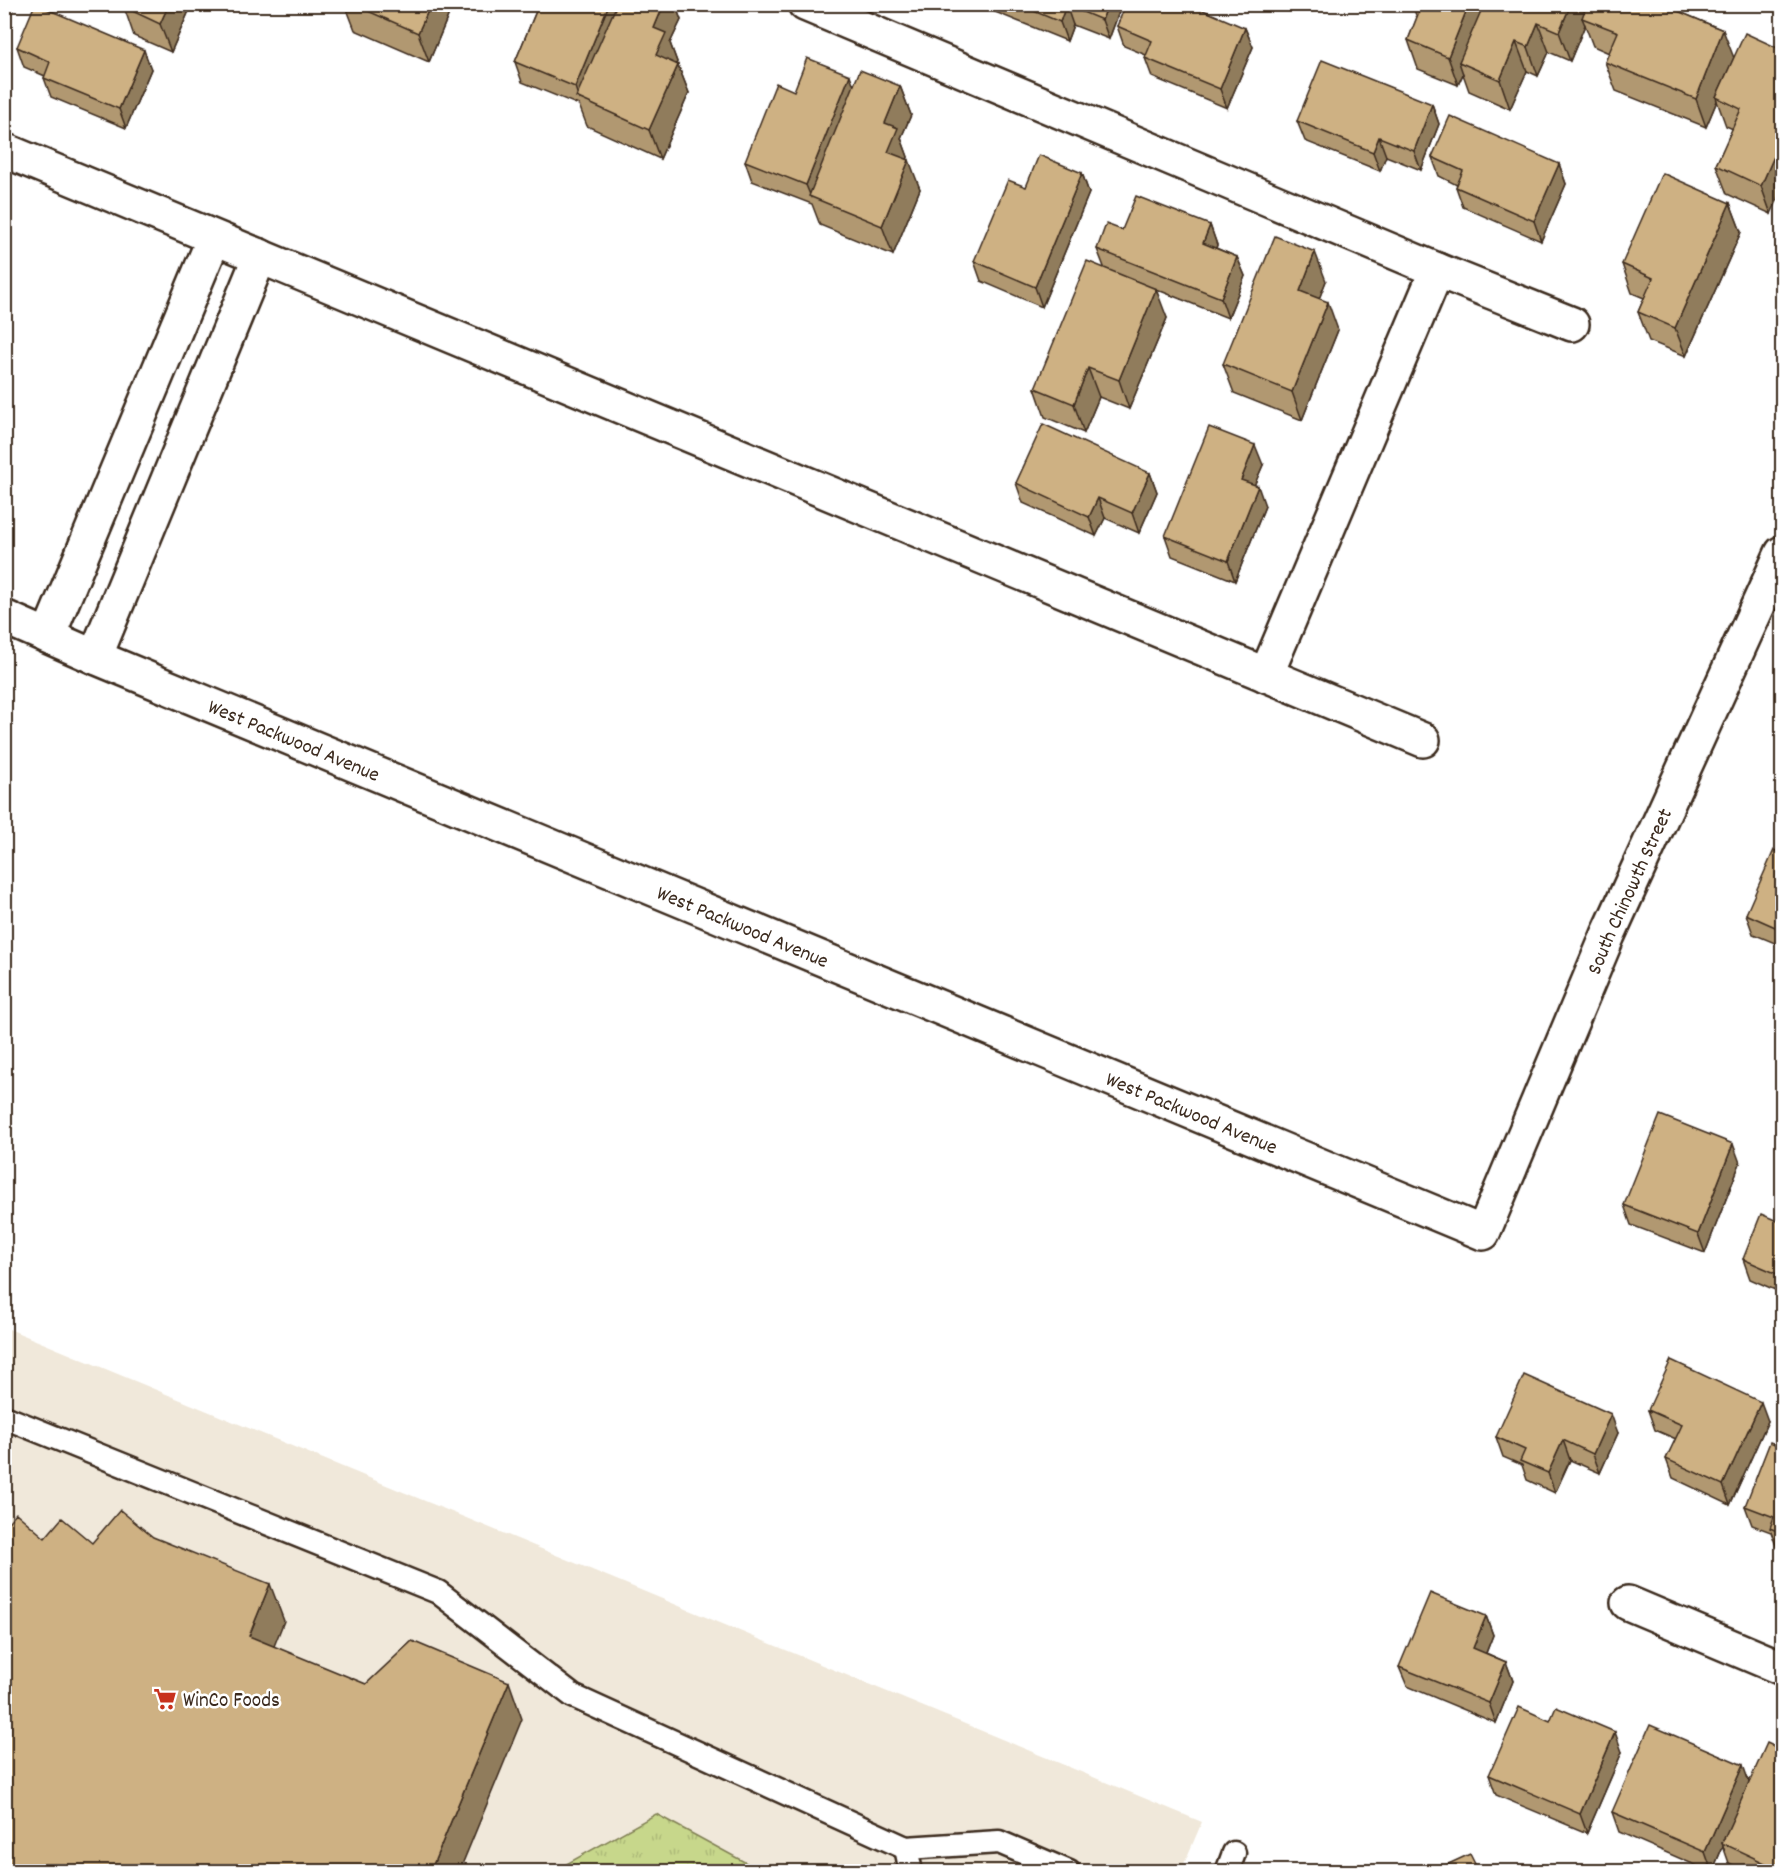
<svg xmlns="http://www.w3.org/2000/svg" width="1787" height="1876" font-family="Dekko,sans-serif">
<defs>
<pattern id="grass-tufts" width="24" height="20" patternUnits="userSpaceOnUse" patternTransform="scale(1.5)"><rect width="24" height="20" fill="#c7d78b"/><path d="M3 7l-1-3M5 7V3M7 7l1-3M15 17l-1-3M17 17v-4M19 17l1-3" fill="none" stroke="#acb978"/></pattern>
</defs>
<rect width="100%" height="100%" fill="#fff"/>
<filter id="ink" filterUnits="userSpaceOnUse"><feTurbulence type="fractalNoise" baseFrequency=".0167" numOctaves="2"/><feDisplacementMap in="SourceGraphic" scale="12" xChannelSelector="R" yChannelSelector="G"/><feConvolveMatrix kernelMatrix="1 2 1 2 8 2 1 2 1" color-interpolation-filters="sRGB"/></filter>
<g filter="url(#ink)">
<!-- built -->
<polygon fill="#f0e8da" points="4,1327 1202,1822 1181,1871 5,1871"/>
<!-- grass -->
<polygon fill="url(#grass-tufts)" stroke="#818054" stroke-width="1.5" points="656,1814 761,1871 554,1871"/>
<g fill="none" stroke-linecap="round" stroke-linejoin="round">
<!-- lane casing -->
<g stroke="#3b2a1e" stroke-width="27">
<g id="lane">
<polyline points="4,1417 438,1592 573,1696 906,1848 999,1842 1069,1872"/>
<polyline points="906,1848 911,1872"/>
<polyline points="1227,1872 1234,1853"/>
</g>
</g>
<!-- street casing -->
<g stroke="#3b2a1e" stroke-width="38">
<g id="street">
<polyline points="805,4 1437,270 1572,324"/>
<polyline points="4,150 1423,740"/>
<path id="s1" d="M4,617l91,40 1388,576 125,-298 174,-382"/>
<polyline points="48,636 214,238"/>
<polyline points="95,657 260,256"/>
<polyline points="1266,675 1437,270"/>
<polyline points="1628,1603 1782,1668"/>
</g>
</g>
<!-- lane -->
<use href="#lane" stroke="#fff" stroke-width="22"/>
<!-- street -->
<use href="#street" stroke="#fff" stroke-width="33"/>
</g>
<!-- wall -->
<g fill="#b19871" stroke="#3b2a1e" stroke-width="1.5">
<polygon points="192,4 171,52 134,36 124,7"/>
<polygon points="345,4 453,4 429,62 355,30"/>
<polygon points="539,4 675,4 681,20 670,43 677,62 676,64 678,65 689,93 660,159 587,126 579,105 522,82 515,62"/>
<polygon points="988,4 1122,4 1109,39 1073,25 1067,41 990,10"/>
<polygon points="1412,4 1661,4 1723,30 1771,214 1727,194 1716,165 1733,129 1726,126 1717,101 1706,127 1616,91 1605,62 1609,53 1593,46 1585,25 1570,61 1549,52 1538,76 1527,71 1510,109 1469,91 1463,74 1458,85 1418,69 1408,40 1417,18"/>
<polygon points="1117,26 1245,28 1253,47 1227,108 1152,77 1145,58 1146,55 1124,46"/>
<polygon points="17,47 151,69 126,128 51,97 44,78 45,76 24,67"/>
<polygon points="854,85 900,86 911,115 901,138 908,157 907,160 920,189 893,255 820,225 812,204 752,181 745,161 794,91"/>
<polygon points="1432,104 1439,124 1421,170 1386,156 1380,171 1305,141 1297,121"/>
<polygon points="1432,157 1559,164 1566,184 1541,241 1463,207 1456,187 1457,185 1439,176"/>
<polygon points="1082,173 1089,193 1042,307 981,281 974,261 1026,187"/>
<polygon points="1730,203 1741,232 1686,356 1649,341 1638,312 1644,298 1632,293 1622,264"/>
<polygon points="1210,225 1217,245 1216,248 1237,257 1245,276 1228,318 1153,288 1167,318 1129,409 1099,397 1084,433 1045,417 1035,388 1104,267 1097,249 1122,230"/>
<polygon points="1326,281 1319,298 1338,330 1302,420 1234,393 1223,364"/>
<polygon points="1263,465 1254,485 1265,506 1235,581 1172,556 1165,536"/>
<polygon points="1150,473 1157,492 1139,533 1105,518 1096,536 1023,503 1016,483"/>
<polygon points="1782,854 1782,946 1753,934 1746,914"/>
<polygon points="1740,1163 1705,1253 1631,1225 1624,1205"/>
<polygon points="1782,1223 1782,1293 1750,1279 1743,1259"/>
<polygon points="1648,1410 1768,1421 1730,1505 1673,1478 1666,1459 1676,1439 1655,1430"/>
<polygon points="1618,1433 1600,1473 1570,1460 1555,1493 1527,1480 1522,1465 1503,1457 1496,1437"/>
<polygon points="1782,1447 1782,1550 1777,1548 1771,1532 1752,1525 1745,1506"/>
<polygon points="1486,1616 1493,1635 1486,1653 1506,1662 1513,1681 1496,1723 1407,1686 1399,1667"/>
<polygon points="1550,1721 1622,1752 1587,1833 1496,1795 1489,1775"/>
<polygon points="1782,1750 1782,1872 1748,1872 1729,1863 1723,1846 1712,1872 1711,1872 1619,1832 1612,1812 1749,1783"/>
</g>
<!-- shaded-wall -->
<g fill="#907c5c" stroke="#3b2a1e" stroke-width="1.5">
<polygon points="4,4 15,4 4,30"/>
<polygon points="169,4 192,4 171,52 160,24"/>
<polygon points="431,4 453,4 429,62 418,33"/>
<polygon points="609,4 624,4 579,99 575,87"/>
<polygon points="664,4 675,4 681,20 670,43 677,62 667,83 656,55 654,28"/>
<polygon points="1108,4 1122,4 1109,39 1102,20"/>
<polygon points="1469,4 1491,4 1459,62 1463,74 1458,85 1448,57"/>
<polygon points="1571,4 1594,4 1582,18 1585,25 1570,61 1559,32"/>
<polygon points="1066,5 1073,25 1067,41 1060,22"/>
<polygon points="1538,23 1549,52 1538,76 1528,47"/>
<polygon points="1245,28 1253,47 1227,108 1220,89"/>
<polygon points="1723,30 1734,58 1716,97 1717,101 1706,127 1696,99"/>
<polygon points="1516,42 1527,71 1510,109 1500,80"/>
<polygon points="144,50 151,69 126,128 119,109"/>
<polygon points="678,65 689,93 660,159 649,130"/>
<polygon points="850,75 857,94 811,197 806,185"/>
<polygon points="900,86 911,115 901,138 908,157 899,181 888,152 885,123"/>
<polygon points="1432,104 1439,124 1421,170 1414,151"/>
<polygon points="1379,137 1386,156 1380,171 1373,152"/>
<polygon points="1782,138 1782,190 1771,214 1761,186"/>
<polygon points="909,160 920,189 893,255 882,226"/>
<polygon points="1559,164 1566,184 1541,241 1534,221"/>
<polygon points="1082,173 1089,193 1042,307 1035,287"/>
<polygon points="1730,203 1741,232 1686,356 1675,328"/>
<polygon points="1210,225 1217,245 1210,263 1203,243"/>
<polygon points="1315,252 1326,281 1311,320 1300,291"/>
<polygon points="1237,257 1245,276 1228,318 1221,298"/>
<polygon points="1156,289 1167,318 1129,409 1119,380"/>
<polygon points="1328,302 1338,330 1302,420 1292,392"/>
<polygon points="1088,368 1099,397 1084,433 1074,404"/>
<polygon points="1255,445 1263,465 1248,500 1241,480"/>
<polygon points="1150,473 1157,492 1139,533 1132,513"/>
<polygon points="1258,486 1265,506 1235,581 1228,561"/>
<polygon points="1098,498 1105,518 1096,536 1089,517"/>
<polygon points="1733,1144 1740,1163 1705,1253 1698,1234"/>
<polygon points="1761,1402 1768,1421 1730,1505 1723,1485"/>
<polygon points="1611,1414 1618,1433 1600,1473 1593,1454"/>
<polygon points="1563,1440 1570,1460 1555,1493 1548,1473"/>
<polygon points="270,1584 284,1621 263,1674 249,1636"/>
<polygon points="1486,1616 1493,1635 1480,1668 1473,1648"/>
<polygon points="1506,1662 1513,1681 1496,1723 1489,1703"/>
<polygon points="509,1682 522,1719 459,1872 430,1872"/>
<polygon points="1615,1732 1622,1752 1587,1833 1580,1814"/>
<polygon points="1743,1765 1750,1785 1722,1843 1723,1846 1712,1872 1705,1852"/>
</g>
<!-- building -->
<g fill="#ceb183" stroke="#3b2a1e" stroke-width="1.5">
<polygon points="35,4 144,50 119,109 44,78 50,62 17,47"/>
<polygon points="125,4 169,4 160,24 124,7"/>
<polygon points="352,4 431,4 418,33"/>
<polygon points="539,4 609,4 575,87 515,62"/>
<polygon points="617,4 664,4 654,28 666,33 656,55 678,65 649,130 576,97"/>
<polygon points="1017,4 1108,4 1102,20 1066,5 1060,22"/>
<polygon points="1126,4 1189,4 1245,28 1220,89 1145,58 1152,41 1117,26"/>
<polygon points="1422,4 1469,4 1448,57 1408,40"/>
<polygon points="1484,4 1571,4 1559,32 1538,23 1528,47 1516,42 1500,80 1459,62"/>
<polygon points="1587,4 1661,4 1723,30 1696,99 1605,62 1618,32 1582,18"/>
<polygon points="1745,33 1782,50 1782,138 1761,186 1716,165 1741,109 1716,97"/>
<polygon points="807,58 850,75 806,185 745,161 776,83 794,91"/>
<polygon points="1322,60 1432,104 1414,151 1379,137 1373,152 1297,121"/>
<polygon points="860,70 900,86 885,123 898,128 888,152 909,160 882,226 809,196"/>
<polygon points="1450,116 1559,164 1534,221 1456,187 1463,171 1432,157"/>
<polygon points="1039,155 1082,173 1035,287 974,261 1008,180 1026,187"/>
<polygon points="1662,173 1730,203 1675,328 1638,312 1653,278 1622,264"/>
<polygon points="1136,196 1210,225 1203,243 1237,257 1221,298 1097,249 1106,224 1122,230"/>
<polygon points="1275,236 1315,252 1300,291 1328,302 1292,392 1223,364"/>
<polygon points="1087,261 1156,289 1119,380 1088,368 1074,404 1035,388"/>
<polygon points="1043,424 1150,473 1132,513 1098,498 1089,517 1016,483"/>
<polygon points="1209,427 1255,445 1241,480 1258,486 1228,561 1165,536"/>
<polygon points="1774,850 1782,854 1782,930 1746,914"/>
<polygon points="1660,1115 1733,1144 1698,1234 1624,1205"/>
<polygon points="1761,1214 1782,1223 1782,1276 1743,1259"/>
<polygon points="1671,1360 1761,1402 1723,1485 1666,1459 1682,1425 1648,1410"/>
<polygon points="1524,1375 1611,1414 1593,1454 1563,1440 1548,1473 1520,1461 1525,1450 1496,1437"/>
<polygon points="1770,1442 1782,1447 1782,1533 1770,1528 1774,1517 1745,1506"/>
<polygon points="120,1510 153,1537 270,1584 249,1636 366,1684 412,1641 509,1682 430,1872 4,1872 4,1527 16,1513 45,1538 62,1518 92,1543"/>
<polygon points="1430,1593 1486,1616 1473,1648 1506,1662 1489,1703 1399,1667"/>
<polygon points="1519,1707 1550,1721 1556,1707 1615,1732 1580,1814 1489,1775"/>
<polygon points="1650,1725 1743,1765 1705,1852 1612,1812"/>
<polygon points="1767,1743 1782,1750 1782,1871 1722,1843"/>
<polygon points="1470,1854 1479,1872 1431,1872"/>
</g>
</g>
<!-- icons -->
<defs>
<g id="supermarket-bare" transform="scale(1.8)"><path d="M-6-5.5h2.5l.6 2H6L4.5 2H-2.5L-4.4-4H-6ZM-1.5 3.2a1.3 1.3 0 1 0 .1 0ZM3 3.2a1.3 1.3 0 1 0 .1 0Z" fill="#c8321e" stroke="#fff" stroke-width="2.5" paint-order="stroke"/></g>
</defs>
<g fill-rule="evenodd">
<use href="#supermarket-bare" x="165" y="1699"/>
</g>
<g text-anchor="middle" stroke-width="5" stroke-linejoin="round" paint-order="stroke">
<!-- street labels -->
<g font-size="21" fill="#3b2a1e" stroke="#fff">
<text dy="7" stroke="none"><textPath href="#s1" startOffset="315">West Packwood Avenue</textPath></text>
<text dy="7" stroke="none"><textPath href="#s1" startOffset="1974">South Chinowth Street</textPath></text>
<text dy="7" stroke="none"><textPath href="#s1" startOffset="801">West Packwood Avenue</textPath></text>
<text dy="7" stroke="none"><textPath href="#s1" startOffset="1287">West Packwood Avenue</textPath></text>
</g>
<!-- poi labels -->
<g font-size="21" fill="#3b2a1e" stroke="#fff" text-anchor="start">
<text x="183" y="1706">WinCo Foods</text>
</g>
</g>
<!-- margin -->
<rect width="1787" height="1876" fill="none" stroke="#fff" stroke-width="24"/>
<rect x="12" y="12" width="1763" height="1852" fill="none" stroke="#3b2a1e" stroke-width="2" filter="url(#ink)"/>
</svg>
